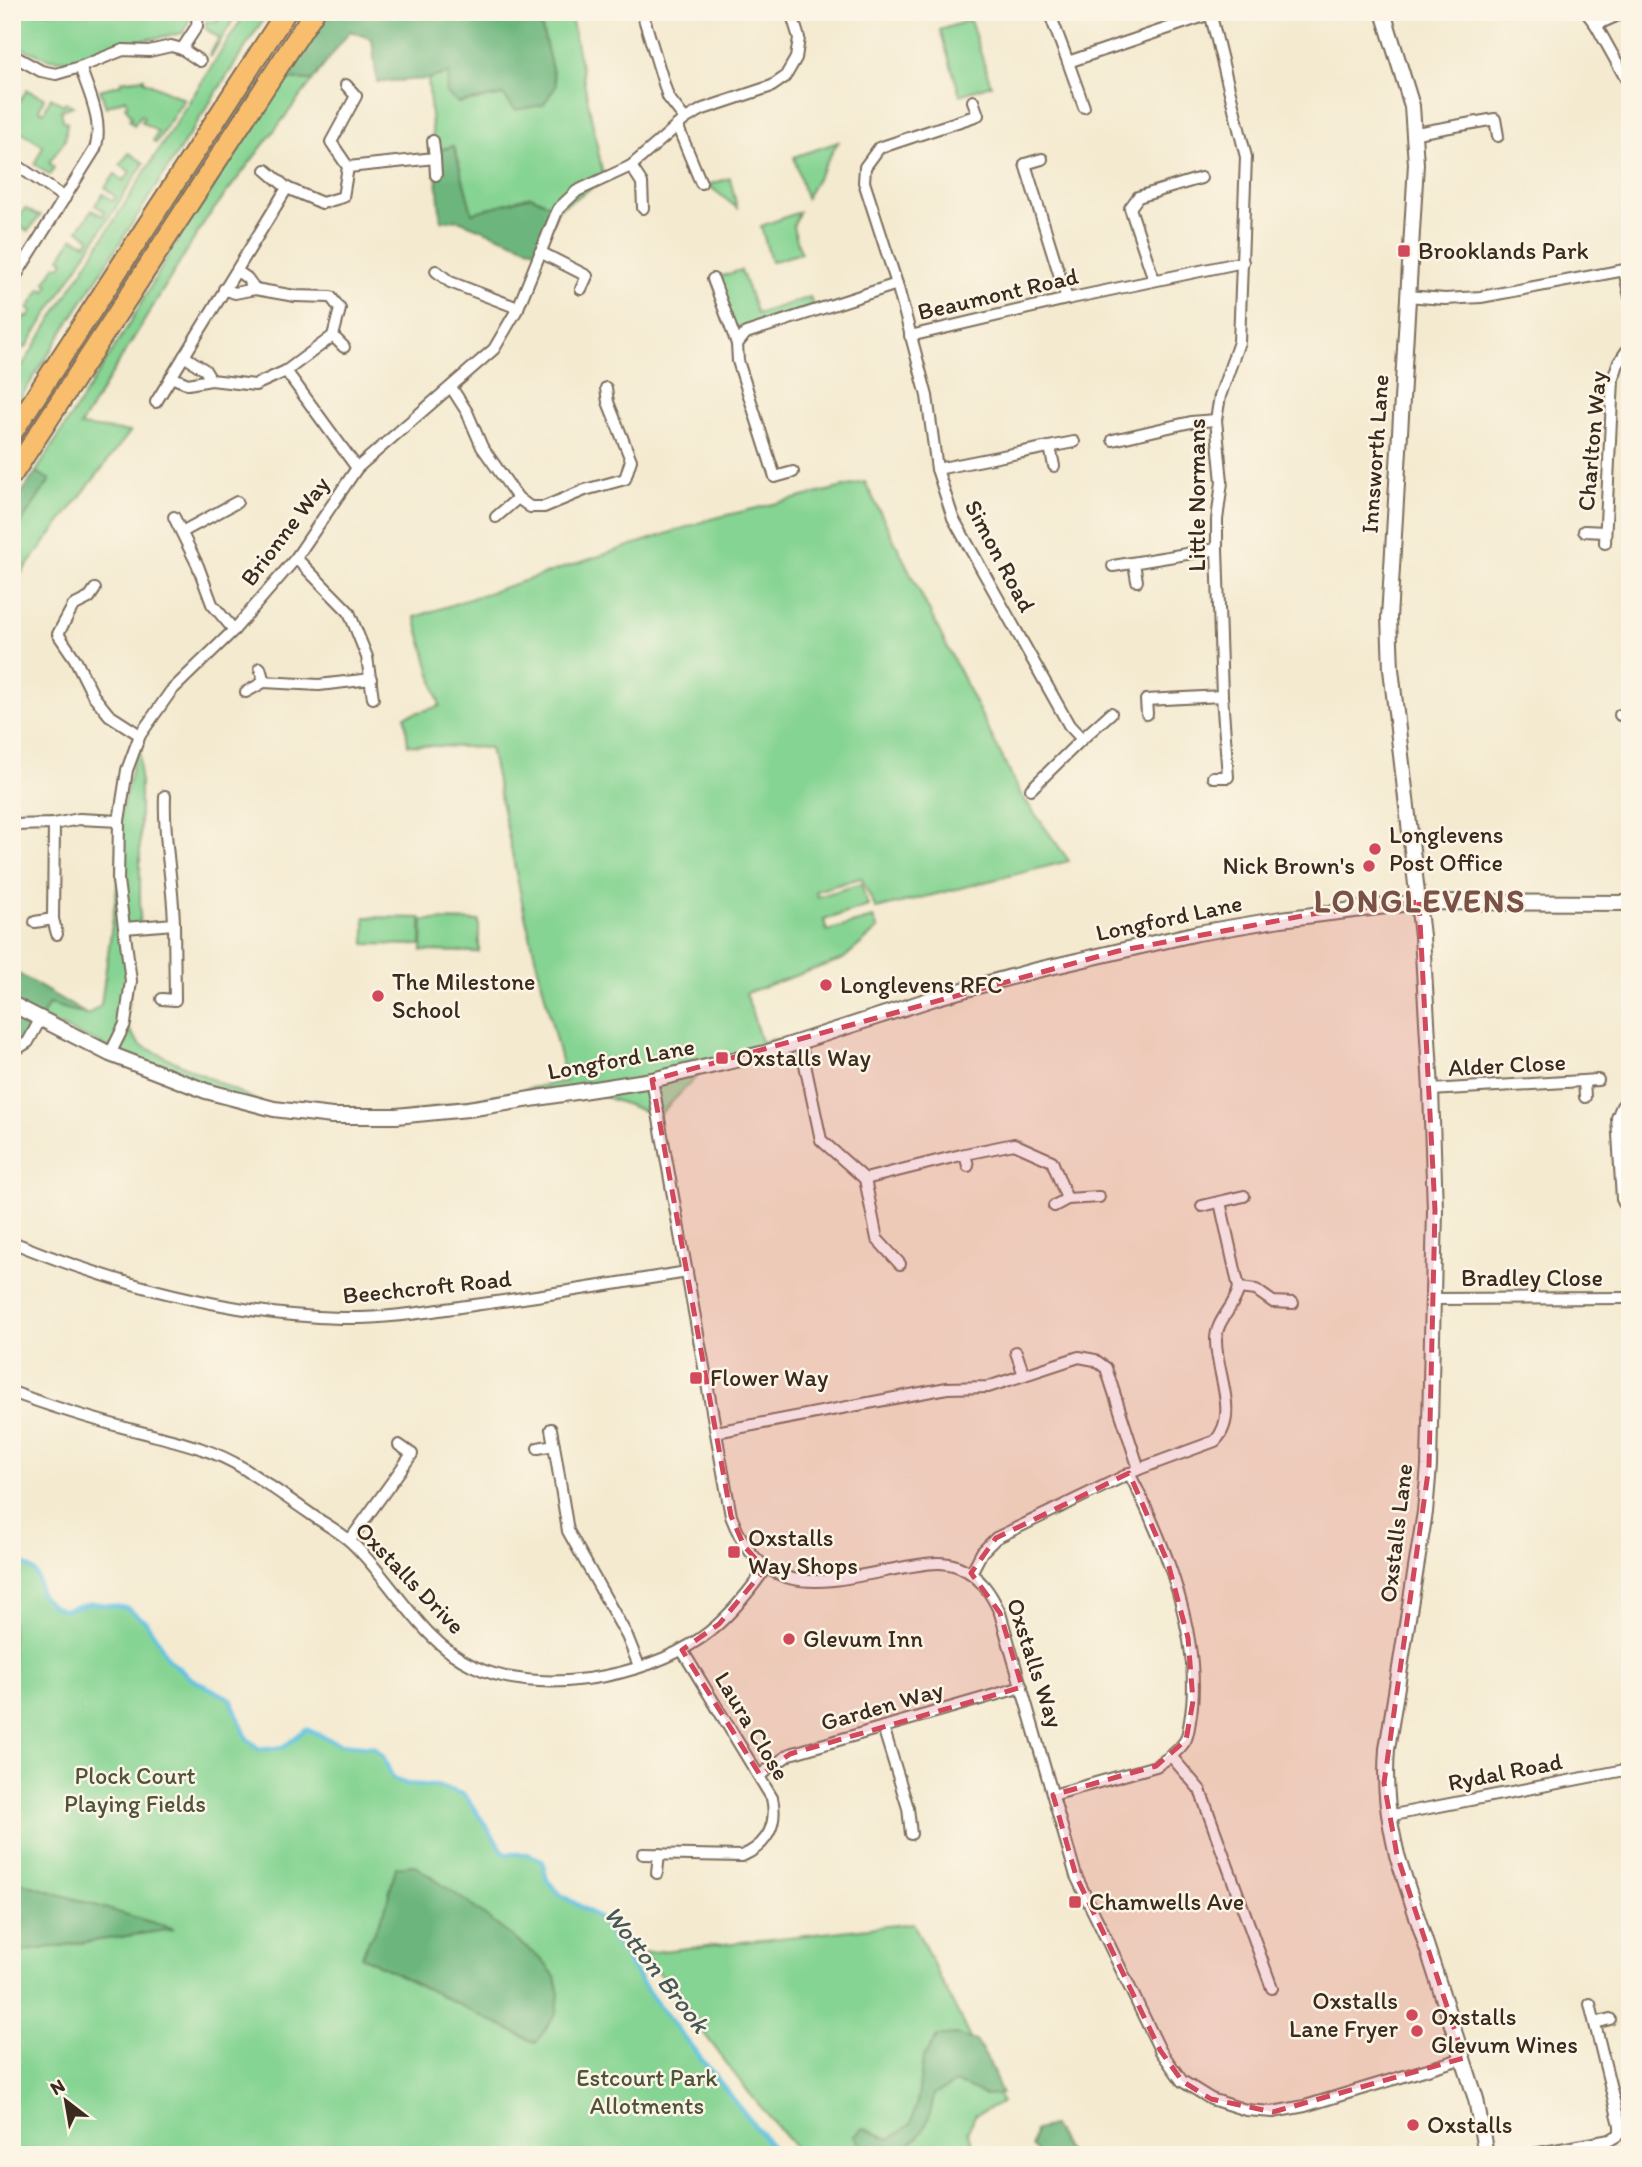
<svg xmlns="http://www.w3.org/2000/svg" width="1642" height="2167" font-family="Itim,sans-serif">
<rect width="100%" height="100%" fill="#fcf5e5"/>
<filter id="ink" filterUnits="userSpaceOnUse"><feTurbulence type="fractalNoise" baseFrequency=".0143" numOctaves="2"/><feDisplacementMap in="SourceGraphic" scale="14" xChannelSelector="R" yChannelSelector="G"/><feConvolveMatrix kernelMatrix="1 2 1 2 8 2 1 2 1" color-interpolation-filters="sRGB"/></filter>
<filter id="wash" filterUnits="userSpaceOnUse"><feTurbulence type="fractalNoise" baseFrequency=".00686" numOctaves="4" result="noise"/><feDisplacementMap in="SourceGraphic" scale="28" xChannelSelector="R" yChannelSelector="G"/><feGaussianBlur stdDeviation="1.57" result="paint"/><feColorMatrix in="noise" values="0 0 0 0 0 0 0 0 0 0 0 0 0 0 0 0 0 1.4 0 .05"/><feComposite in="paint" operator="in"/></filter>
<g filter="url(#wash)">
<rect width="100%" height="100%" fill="#f4ead0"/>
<!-- green -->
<g fill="#86d493" stroke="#607f58" stroke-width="2">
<polygon points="12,12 193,12 183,33 121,44 74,61 49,59 12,44"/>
<polygon points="228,12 238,12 211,56 209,55 219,38 206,29 206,21 218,21 217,17 228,16"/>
<polygon points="246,12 268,12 12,411 12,382"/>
<polygon points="538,12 570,12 604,180 558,209 531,196 472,214 454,146 434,151 428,79 449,73 458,103 556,86"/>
<polygon points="970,20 991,85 960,95 940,30"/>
<polygon points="144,78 144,81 184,99 156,143 153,141 158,132 142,122 144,117 141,115 134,125 129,119 132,117 125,106 128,104 125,99 106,107 100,90 121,84 121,81"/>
<polygon points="281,79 313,80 205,221 80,426 130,432 12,585 12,536 50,480 36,472 130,323 169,254"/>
<polygon points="12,85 20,90 14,100 18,103 27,90 44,98 39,110 44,112 51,97 63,105 65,102 73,106 61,110 63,121 67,122 65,140 49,163 54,167 50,175 35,164 43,146 12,126"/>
<polygon points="838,142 806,198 794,157"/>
<polygon points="129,153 144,163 25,349 12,341 12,335 25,316 28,317 32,311 28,309 41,289 45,291 49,285 45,282 56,265 60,267 64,261 60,258 73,238 86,244 90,238 78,230 92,210 103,216 105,212 95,205 103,194 113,201 116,197 105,188 115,174 124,181 130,172 120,165"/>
<polygon points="730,178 737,208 708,185"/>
<polygon points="25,208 37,215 41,215 28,231 12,223 12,217 17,220"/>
<polygon points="799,212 793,227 801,253 771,262 761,226"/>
<polygon points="741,270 757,314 810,297 815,310 746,333 737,344 713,279"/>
<polygon points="865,482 1020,793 1069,861 876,909 861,878 816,891 817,897 861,884 868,906 824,920 827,931 873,918 878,929 843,959 746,993 761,1042 773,1039 800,1041 705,1068 658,1116 589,1091 396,1116 566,1081 524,911 490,748 408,745 405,716 440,706 415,617 711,519"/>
<polygon points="140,735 140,927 125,928 131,981 125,1024 140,1045 274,1109 206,1091 41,1018 49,1004 88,1015 101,1005 118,881 119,821"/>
<polygon points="365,917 421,918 421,945 365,944"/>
<polygon points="423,920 479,921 479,952 422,951"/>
<path d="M12,1559c21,9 27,11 28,35l11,11 12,5 30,-7 34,5 18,13 13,19 10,19 22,19 41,21 16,40 12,11 25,-3 22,-18 34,14 33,4 10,9 9,21 14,7 30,2 29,9 40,59h23l14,6 5,20 14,15 37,22 54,80 126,158h-766v-202l160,-24 -160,-49z"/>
<polygon points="913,1923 1002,2103 975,2115 968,2131 974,2148 969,2155 801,2155 745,2088 644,1953"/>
</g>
<!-- forest -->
<g fill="#6cb67d" stroke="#54704e" stroke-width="2">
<polygon points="329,12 538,12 556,86 543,105 515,110 503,95 458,103 446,93 449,73 428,79 377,82 372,39 350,31 313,80 281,79"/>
<polygon points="454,146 472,213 531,196 558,209 540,252 458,220 441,221 434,151"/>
<polygon points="36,472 50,480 12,536 12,507"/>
<polygon points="12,970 88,1015 49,1004 28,1042 12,1052"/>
<polygon points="414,1865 467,1902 542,1960 555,1976 559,1994 557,2012 536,2043 361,1956 385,1910 396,1867"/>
<polygon points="12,1880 174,1929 12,1953"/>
<path d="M957,2035l19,6 13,21 13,32 -17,1 -28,-12 -23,11c-5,33 -11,43 -38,60l-34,-6 -8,-12 9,-8 27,11 21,-15 7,-27 5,-40 15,-21z"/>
<polygon points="1052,2126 1070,2155 1039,2155 1032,2146 1035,2130"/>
</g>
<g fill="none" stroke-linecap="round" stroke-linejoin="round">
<!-- stream -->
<path stroke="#64c2e2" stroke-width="4.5" d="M12,1559c21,9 27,11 28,35l11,11 12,5 30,-7 34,5 18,13 13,19 10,19 22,19 41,21 16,40 13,11 24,-3 22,-18 34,15 33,3 10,9 9,21 14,7 30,2 29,9 40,59h23l14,6 5,20 14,15 37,22 54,80 126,158"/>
</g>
</g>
<g filter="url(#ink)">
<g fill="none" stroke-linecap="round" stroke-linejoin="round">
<!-- minor casing -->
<g stroke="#7c6d5c" stroke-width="14">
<g id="minor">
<polyline points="642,12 668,97 685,119"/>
<polyline points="1210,12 1246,157 1239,342 1220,396 1216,420 1222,482 1217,520 1217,549 1222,696 1228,777 1213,777"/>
<polyline points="1586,12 1596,25 1630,86"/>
<polyline points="792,17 807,12"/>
<polyline points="1051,17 1068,62"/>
<polyline points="1596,25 1625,12"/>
<polyline points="182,49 197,26 198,12"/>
<polyline points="12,55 41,71 56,74 80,67 123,50 149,51 171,46 182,49 200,61"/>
<polyline points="973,101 978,115 879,148 865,167 864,182 897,284 927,396 937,469 953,518 1069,725 1082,739 1031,789"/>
<polyline points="1084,107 1068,62 1210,14"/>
<polyline points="677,125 701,183"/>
<polyline points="1416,133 1495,119 1498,136"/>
<polyline points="435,158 436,175"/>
<polyline points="1042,159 1025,164 1067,299"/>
<polyline points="12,162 65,198"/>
<polyline points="631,166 642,183 643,208"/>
<polyline points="348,167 435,158 433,141"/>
<polyline points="287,188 322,203 343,197 348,167 331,142 356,96 346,85"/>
<polyline points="540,252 587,276 581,289"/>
<polyline points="1624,270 1630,297"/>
<polyline points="436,271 450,282 518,308"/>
<polyline points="713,279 737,344 746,333 897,284"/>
<polyline points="1154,280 1130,208 1138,197 1201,178"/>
<path d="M12,282l83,-133c9,-26 -6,-57 -15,-82"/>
<polyline points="224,289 235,293 255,289 247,278 237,271"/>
<polyline points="255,289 295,296 331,297 340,309 333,336 286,371"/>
<polyline points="1407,296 1445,299 1481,297 1630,269"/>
<polyline points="333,336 344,347"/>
<polyline points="910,336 1067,299 1243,262"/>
<polyline points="737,344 738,361 775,477 793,472"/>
<polyline points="171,377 188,384 211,380 205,370 184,356"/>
<polyline points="211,380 255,385 286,371 357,468"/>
<polyline points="451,387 467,412 482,447 518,498 530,507 544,507 585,490 625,479 631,460 608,402 606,388"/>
<polyline points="156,402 287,188 266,170"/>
<polyline points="1113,440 1191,422 1216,420"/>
<polyline points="1050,447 1054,466"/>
<polyline points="937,469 1074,442"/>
<polyline points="174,517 198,566 212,604 234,630"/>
<polyline points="496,517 518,498"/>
<polyline points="1584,531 1605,532"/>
<polyline points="182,532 237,502"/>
<polyline points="1605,543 1613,379 1618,364 1630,346"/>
<polyline points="296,558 349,612 367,657 373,698"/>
<polyline points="1134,563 1137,581"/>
<polyline points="1113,566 1217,549"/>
<polyline points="95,589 89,598 73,606 58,634 75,659 93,695 109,715 140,735"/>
<polyline points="264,682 319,685 371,679"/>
<polyline points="246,692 264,682 260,668"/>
<polyline points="1147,714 1146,700 1222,696"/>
<polyline points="1620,715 1630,714"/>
<polyline points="1082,739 1111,713"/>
<polyline points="54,824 53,919 57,934"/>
<polyline points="12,825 54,824 79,819 119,821"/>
<polyline points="35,922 53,919"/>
<path d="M125,928l49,-4c-1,-43 -11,-85 -9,-128"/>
<polyline points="162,999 175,1000 174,924"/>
<polyline points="800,1041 821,1140 865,1179 877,1239 900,1264"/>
<polyline points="12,1052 28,1042 41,1018"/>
<polyline points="110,1054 125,1024 131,981 118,881 119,821 127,770 140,735 171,691 234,630 296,558 357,468 494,349 518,308 558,209 577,191 631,166 685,119 703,109 772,86 785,77 796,58 799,38 791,12"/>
<path d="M652,1080l79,436c34,91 100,64 175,51 17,-3 36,-7 53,0 21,9 32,26 41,46l76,263 84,174 22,31 29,18 35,11 27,2 32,-6 159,-48"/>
<polyline points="1584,1081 1585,1097"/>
<polyline points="1431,1090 1598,1080"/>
<polyline points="1630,1099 1622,1106 1617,1118 1622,1199 1630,1215"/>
<polyline points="965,1154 1014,1144 1052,1161 1067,1199 1099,1197"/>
<polyline points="865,1179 965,1154 968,1166"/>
<polyline points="1054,1206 1067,1199"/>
<polyline points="1202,1206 1244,1196"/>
<path d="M12,1242c103,42 217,73 329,76 42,1 85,-6 126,-12 74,-10 147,-22 220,-34"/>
<polyline points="1239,1288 1256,1290 1273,1302 1293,1303"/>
<polyline points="1434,1299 1630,1298"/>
<polyline points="1016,1352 1024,1375"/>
<path d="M12,1392c40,15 80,27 121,38 37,10 77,17 110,38 23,15 46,31 69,47 13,9 28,17 39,27 42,39 69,99 122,124 65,31 170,12 228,-28 26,-18 46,-43 64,-69"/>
<polyline points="716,1432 947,1388 988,1387 1079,1357 1095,1360 1106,1368 1139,1469"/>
<polyline points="554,1445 568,1531 627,1636 639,1666"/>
<polyline points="538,1448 554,1445 551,1429"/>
<polyline points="350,1540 412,1454 399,1445"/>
<path d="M971,1573l11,-21 14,-14 143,-69 76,-28c25,-26 1,-68 1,-100 -1,-20 19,-34 23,-53l-19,-86"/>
<polyline points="883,1727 908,1808 911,1834"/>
<polyline points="1171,1756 1200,1790 1272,1988"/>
<polyline points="760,1775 790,1754 1022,1687"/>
<path d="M1053,1795l103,-29c11,-7 22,-14 29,-25 3,-5 4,-14 5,-20 14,-79 -25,-179 -61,-248"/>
<polyline points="1388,1816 1630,1769"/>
<path d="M643,1854l99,2c25,-11 36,-31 30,-58l-90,-148"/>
<polyline points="657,1873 659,1854"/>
<polyline points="1595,2023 1610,2019"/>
<polyline points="1528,2155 1610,2140 1620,2134 1620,2125 1590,2004"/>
</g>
</g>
<!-- tertiary casing -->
<g stroke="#7c6d5c" stroke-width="18">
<g id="tertiary">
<path d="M1383,12l29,94 4,58 -27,454 2,51 31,267 9,154 4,120 -6,256 -4,46 -38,237c-3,40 1,67 10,106l79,244 10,56"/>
<polyline points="12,1004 110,1054 206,1091 274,1109 332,1116 396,1116 468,1109 652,1080 765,1053 941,996 1033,971 1198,933 1281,919 1419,902 1630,903"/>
</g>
</g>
<!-- trunk casing -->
<g stroke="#7c6d5c" stroke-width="23">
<g id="trunk">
<polyline points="12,433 286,12"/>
<polyline points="12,475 314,12"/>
</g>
</g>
<!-- minor -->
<use href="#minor" stroke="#fff" stroke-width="10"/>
<!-- tertiary -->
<use href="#tertiary" stroke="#fff" stroke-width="14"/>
<!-- trunk -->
<use href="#trunk" stroke="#f9be6d" stroke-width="19"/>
</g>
</g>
<!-- marked area -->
<path fill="#d1495b" fill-opacity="0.2" stroke="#d1495b" stroke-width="5" stroke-dasharray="14 9" stroke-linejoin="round" d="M1419,902l16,308 -6,256 -45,317 13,72 67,203 -191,54 -62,-13 -29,-18 -22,-31 -84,-174 -23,-81 103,-29 30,-26 7,-39 -5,-63 -20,-75 -39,-90 -133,65 -25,35 29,40 22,74 -232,67 -30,21 -78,-125 37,-26 46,-55 -21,-23 -13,-30 -79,-436 466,-129 200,-38z"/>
<!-- markers -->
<g fill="#d1495b" stroke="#fcf5e5" stroke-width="2.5">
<rect x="1397" y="244" width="14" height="14" rx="3.5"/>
<circle cx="1375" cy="849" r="7"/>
<circle cx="1369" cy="866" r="7"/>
<circle cx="826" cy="985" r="7"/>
<circle cx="378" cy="996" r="7"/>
<rect x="715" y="1051" width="14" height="14" rx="3.5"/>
<rect x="689" y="1371" width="14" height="14" rx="3.5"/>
<rect x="727" y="1545" width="14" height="14" rx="3.5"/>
<circle cx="789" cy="1639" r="7"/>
<rect x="1068" y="1895" width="14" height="14" rx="3.5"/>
<circle cx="1412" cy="2015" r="7"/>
<circle cx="1417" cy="2031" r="7"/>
<circle cx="1413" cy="2125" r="7"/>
</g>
<g text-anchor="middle" stroke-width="5" stroke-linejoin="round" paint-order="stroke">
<!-- poi labels -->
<g font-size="24" fill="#3b2a1e" stroke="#fcf5e5" text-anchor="start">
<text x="1418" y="259">Brooklands Park</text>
<text x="1389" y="843">Longlevens<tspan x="1389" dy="28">Post Office</tspan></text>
<text x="1355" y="874" text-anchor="end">Nick Brown's</text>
<text x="392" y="990">The Milestone<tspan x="392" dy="28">School</tspan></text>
<text x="840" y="993">Longlevens RFC</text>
<text x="736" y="1066">Oxstalls Way</text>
<text x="710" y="1386">Flower Way</text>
<text x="748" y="1546">Oxstalls<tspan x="748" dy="28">Way Shops</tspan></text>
<text x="803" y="1647">Glevum Inn</text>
<text x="1089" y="1910">Chamwells Ave</text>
<text x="1398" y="2009" text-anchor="end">Oxstalls<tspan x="1398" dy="28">Lane Fryer</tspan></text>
<text x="1431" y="2025">Oxstalls<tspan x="1431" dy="28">Glevum Wines</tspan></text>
<text x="1427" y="2133">Oxstalls</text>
</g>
<!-- street labels -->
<g font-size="24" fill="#3b2a1e" stroke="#fcf5e5">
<text transform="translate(998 294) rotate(-13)" y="8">Beaumont Road</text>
<text transform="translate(1592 441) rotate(-85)" y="8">Charlton Way</text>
<text transform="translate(1375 454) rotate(-86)" y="8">Innsworth Lane</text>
<text transform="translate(1197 495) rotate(-90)" y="8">Little Normans</text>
<text transform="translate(285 531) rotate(-53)" y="8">Brionne Way</text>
<text transform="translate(1000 556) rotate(62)" y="8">Simon Road</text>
<text transform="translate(1169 918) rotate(-12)" y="8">Longford Lane</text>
<text transform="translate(621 1059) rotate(-10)" y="8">Longford Lane</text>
<text transform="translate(1507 1065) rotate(-3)" y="8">Alder Close</text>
<text x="1532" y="1286">Bradley Close</text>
<text transform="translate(427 1287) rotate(-6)" y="8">Beechcroft Road</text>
<text transform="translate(1396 1533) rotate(-83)" y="8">Oxstalls Lane</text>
<text transform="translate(410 1578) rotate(46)" y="8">Oxstalls Drive</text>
<text transform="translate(1035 1663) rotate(72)" y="8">Oxstalls Way</text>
<text transform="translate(882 1706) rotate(-16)" y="8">Garden Way</text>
<text transform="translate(752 1726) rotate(59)" y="8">Laura Close</text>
<text transform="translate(1505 1772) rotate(-11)" y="8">Rydal Road</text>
</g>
<!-- park labels -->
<g font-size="24" fill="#4e543b" stroke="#fcf5e5">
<text x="135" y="1784">Plock Court<tspan x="135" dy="28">Playing Fields</tspan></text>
<text x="647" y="2086">Estcourt Park<tspan x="647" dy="28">Allotments</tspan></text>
</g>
<!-- water labels -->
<g font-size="26" font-style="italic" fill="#475859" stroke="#fcf5e5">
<text transform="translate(657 1969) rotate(52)" y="9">Wotton Brook</text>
</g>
<!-- district labels -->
<g font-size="32" font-weight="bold" letter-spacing="2" fill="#7a5146" stroke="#fcf5e5">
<text x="1420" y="912">LONGLEVENS</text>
</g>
</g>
<!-- margin -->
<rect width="1642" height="2167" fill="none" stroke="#fcf5e5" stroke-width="42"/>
<!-- north arrow -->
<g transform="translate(66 2101) rotate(329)" stroke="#fcf5e5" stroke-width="5" paint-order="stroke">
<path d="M0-5L12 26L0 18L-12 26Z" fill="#3b2a1e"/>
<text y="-10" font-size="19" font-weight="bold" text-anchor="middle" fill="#3b2a1e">N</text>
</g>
</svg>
